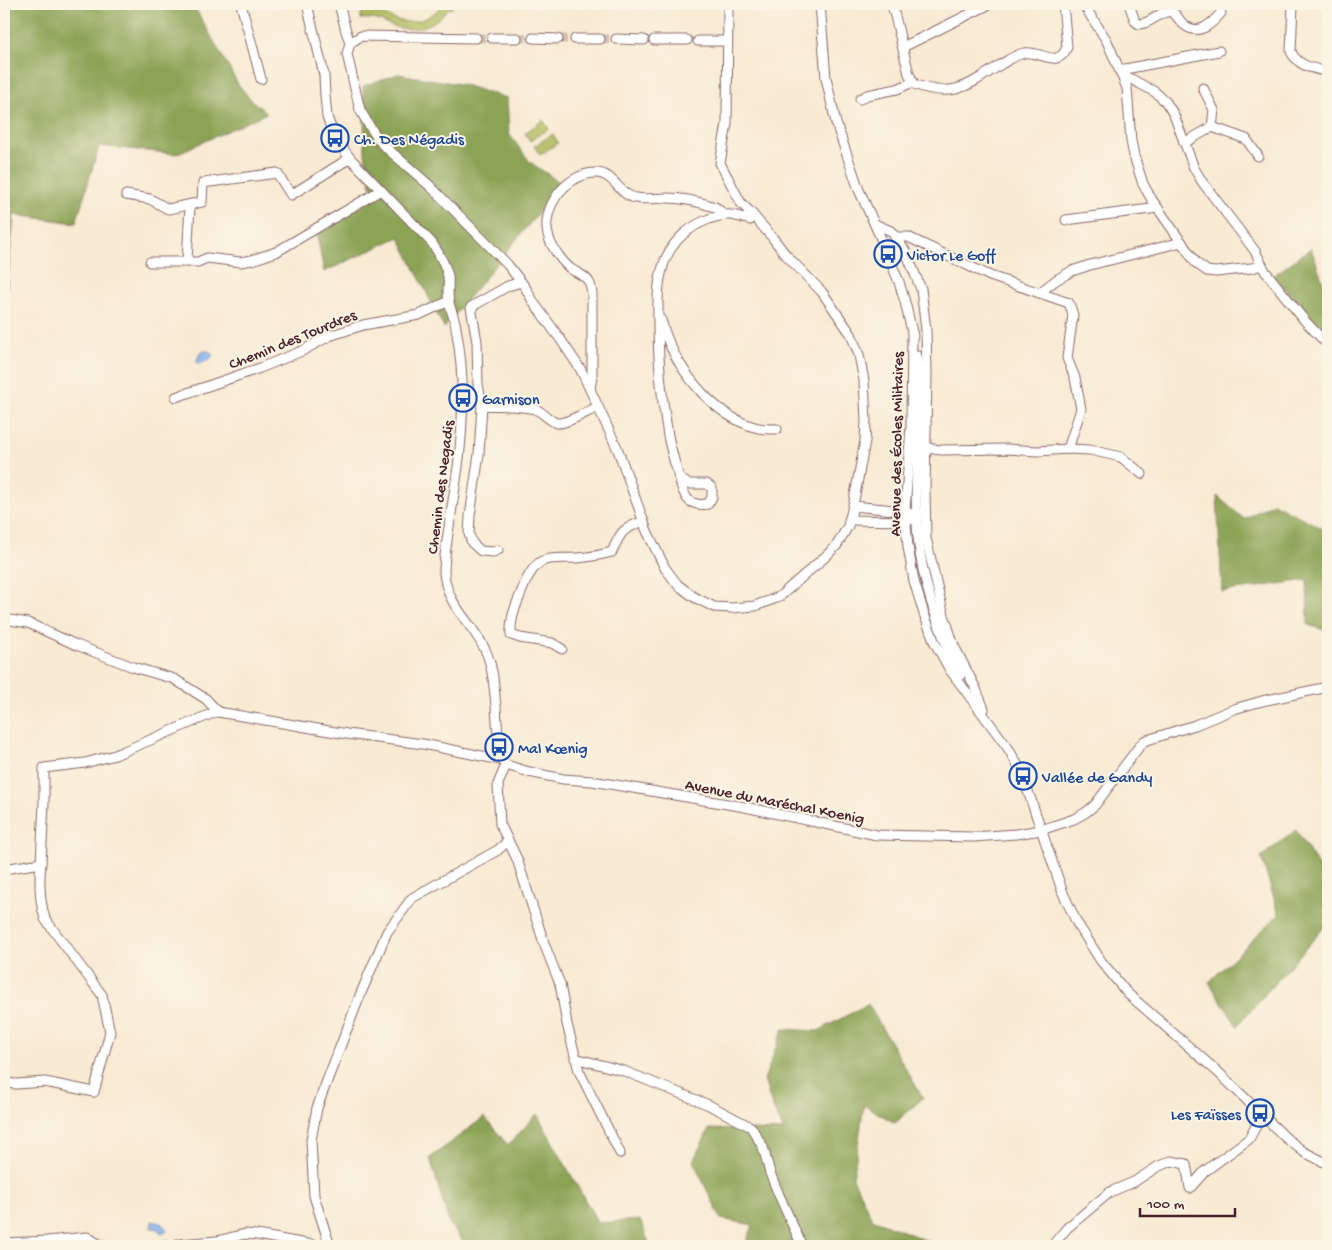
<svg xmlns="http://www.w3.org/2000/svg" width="1332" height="1250" font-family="'Gochi Hand',sans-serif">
<rect width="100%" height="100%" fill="#fcf5e5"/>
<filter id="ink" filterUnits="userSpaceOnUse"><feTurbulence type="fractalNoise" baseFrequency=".02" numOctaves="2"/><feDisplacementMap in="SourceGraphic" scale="10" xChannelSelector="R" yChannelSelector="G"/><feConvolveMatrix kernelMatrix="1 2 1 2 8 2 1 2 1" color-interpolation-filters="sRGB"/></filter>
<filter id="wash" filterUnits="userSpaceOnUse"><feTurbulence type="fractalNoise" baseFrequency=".0096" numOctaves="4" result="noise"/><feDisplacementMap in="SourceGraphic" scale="20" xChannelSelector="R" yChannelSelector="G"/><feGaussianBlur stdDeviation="1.12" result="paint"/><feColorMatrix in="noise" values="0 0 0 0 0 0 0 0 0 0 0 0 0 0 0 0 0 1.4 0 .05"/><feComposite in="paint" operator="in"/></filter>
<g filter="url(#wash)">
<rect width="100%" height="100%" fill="#f8ead3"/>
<!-- green -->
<g fill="#afbb5d" stroke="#7c6d44">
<path d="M362,4h12c16,23 52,24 68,0h8v2l2,1v2l-4,-1c-12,18 -35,26 -56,18 -5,-1 -10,-5 -15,-6 -4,-2 -11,-1 -16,-1z"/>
<polygon points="543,120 549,129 530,141 525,133"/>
<polygon points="553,134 558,143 540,155 534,146"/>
</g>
<!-- forest -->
<g fill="#8ba354" stroke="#6a6140">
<polygon points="4,4 190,4 198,13 238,84 251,100 267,113 176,154 99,146 76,223 14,215 6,301 4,301"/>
<polygon points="398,74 460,84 507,98 509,134 530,162 562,184 444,328 399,237 324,272 315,225 372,192 365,154 363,86"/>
<polygon points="1311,248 1328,296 1328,338 1273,276"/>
<polygon points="1217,496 1244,519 1273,503 1328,531 1328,631 1308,625 1307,580 1222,592"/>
<polygon points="1296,830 1322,872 1328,923 1237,1026 1209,982 1279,914 1261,857"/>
<polygon points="868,1004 923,1098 895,1123 864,1105 853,1178 872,1219 933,1243 928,1246 745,1246 753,1225 721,1219 693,1161 709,1129 784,1131 771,1103 764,1080 783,1029 818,1031"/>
<polygon points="537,1114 598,1223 640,1220 650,1246 466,1246 449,1223 430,1158 484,1117 508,1145"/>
</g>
<!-- water -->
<g fill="#82b1ec" stroke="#66688c">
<path d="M204,351h5l4,4 -3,4 -10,5 -3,-1c0,-6 2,-9 7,-12z"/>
<polygon points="152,1221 161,1223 167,1230 162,1234 158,1229 151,1228"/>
</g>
</g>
<g filter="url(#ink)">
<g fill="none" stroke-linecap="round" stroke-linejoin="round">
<!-- minor-tunnel -->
<g stroke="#d5c1b1" stroke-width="9" stroke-dasharray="9 4.5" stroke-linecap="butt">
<polyline points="476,38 492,38"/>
<polyline points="517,38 533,38"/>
<polyline points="558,39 575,39"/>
<polyline points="600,39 616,39"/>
</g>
<!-- minor casing -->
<g stroke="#876666" stroke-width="11">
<g id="minor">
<polyline points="241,4 261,79"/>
<path d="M307,4l17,71 1,20 2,22 8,21 15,20 82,85c7,10 13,21 16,33 1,9 -1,18 1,27 2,8 6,16 7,25 9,47 8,92 2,139 -3,20 -6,40 -9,60 -2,14 -5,30 -5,45 2,35 31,52 43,82 7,17 7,35 9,52 1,17 2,33 4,49l1,5 5,5 23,7 34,7 29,2 153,26 132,28 96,2 43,-3 25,-4 33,-11 11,-6 10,-8 43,-57 6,-7 51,-16 39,-16 28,-8 66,-14"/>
<polyline points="339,4 346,31 350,43"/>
<polyline points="820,4 826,78 836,123 859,190 883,243 899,282 905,302 913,336"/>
<path d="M892,4l17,70 5,10c38,15 54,2 86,-19 7,-4 15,-10 24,-12 17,-3 34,17 43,-6l-4,-43"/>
<polyline points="1083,4 1107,41 1127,88 1131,141 1134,156 1143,184 1152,200 1196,263 1207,271 1216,272 1252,268 1262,265"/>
<path d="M1129,4l6,17 4,3c13,0 22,-15 32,-12 5,1 7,7 11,11 15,14 28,3 39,-10"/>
<path d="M1293,4l-2,48c8,15 22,16 37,20"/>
<polyline points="476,38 361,36 350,43 347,54 360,110 370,127 382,144 430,186 507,264 525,287 534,303 561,340 581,370 618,450 647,531 665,568 678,585 694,597 714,607 732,608 755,606 779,597 826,556 837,545 848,526 853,506 865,441 866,420 864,381 859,355 851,334 822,292 786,255 772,237 752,214"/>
<polyline points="492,38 517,38"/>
<polyline points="533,38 558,39"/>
<polyline points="575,39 600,39"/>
<polyline points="616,39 644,40"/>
<polyline points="654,40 687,40"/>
<polyline points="698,41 727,41"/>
<polyline points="903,47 990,4"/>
<polyline points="1120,70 1219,51"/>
<polyline points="1122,74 1155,92 1166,102 1174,115 1194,168 1203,183 1255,251 1265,271 1305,321 1328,345"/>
<polyline points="860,99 867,95 897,89 913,82"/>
<polyline points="1212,127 1246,139 1258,156"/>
<polyline points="1184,143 1212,127 1214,110 1203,88"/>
<polyline points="126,195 150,199 168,209 202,202 203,183 277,173 291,195 350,158"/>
<polyline points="1066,220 1158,208"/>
<polyline points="875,224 891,231 906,252 921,289 926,330 927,374 925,490 926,538 943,612 954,646 976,689 984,709"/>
<polyline points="895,237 908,237 990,276 1069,303 1073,315 1067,358 1075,378 1081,409 1068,449"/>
<polyline points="150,262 198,262 207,258 240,262 252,260 276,252 381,190"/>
<polyline points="187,262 190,205"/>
<polyline points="1039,293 1056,280 1072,271 1090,265 1182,242"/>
<path d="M661,320c12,45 50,96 97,108 6,1 13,1 19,1"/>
<polyline points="912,333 911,426 905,511 908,547 914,581 924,614 935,643 950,670 1008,748 1021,771 1063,893 1077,923 1101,961 1127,993 1219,1073 1286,1138 1304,1152 1328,1164"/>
<path d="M917,356c2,20 3,41 2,61 -1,40 -5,81 -1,121 5,48 22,95 42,138"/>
<path d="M590,389l2,-13v-83c-1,-3 -1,-8 -3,-11 -3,-6 -12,-9 -18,-13 -8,-6 -19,-21 -22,-31 -10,-28 16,-64 46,-65 19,-1 24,23 41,25 10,2 21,0 30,0 17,0 34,4 49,9l4,3 5,5"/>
<polyline points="176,397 260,368 302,351 329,336 363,325 419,315 449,301"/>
<polyline points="482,405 478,385 477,342 471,307 508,286 521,282"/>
<polyline points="926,448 941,450 1007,449 1038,451 1068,449 1090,450 1121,457 1142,474"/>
<path d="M679,478l9,6h19l5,4v9l-4,7c-21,3 -24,-8 -29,-26 -4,-16 -10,-32 -12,-49 -6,-35 -9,-70 -9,-106 0,-18 -1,-36 4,-53 6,-25 24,-42 47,-51 7,-2 15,-5 22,-4 6,1 13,3 19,5l2,-6 -11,-11 -21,-40 7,-39 1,-120"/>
<polyline points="853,506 905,511 911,514"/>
<polyline points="849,520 906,521 910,520"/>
<path d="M498,550l-5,2 -12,-1 -9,-8 -3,-9 1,-18 9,-62 3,-49c12,1 45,0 55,5 7,3 12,11 20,13 9,1 31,-12 41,-16"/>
<polyline points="4,619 28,623 74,644 133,667 174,679 206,699 218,712 347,734 423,744 501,760"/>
<path d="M562,649l-10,-6 -32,-5 -9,-3c-1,-17 4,-27 10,-42 4,-10 10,-26 21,-32 10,-4 24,-2 35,-3 12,-1 24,-3 35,-6 9,-21 10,-23 32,-31"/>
<polyline points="506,765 498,784 500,824 517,859 545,946 560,984 567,1024 579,1071 620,1153"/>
<polyline points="41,863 44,803 44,768 85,763 115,755 218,711"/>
<path d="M4,869l37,-6c-2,18 -1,39 4,56l57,76 8,37 -16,60 -49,-10 -29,2 -12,-1"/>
<polyline points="575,1058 624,1071 709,1105 751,1127 763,1147 770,1173 779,1195 802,1246"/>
<polyline points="4,1243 47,1241 87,1237 102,1246"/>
<polyline points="154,1246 217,1241 245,1234 257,1235 318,1246"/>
<polyline points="327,1246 328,1240 314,1196 311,1140 317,1108 325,1086 361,993 387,932 412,898 498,850 508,841"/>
<polyline points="1052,1246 1067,1228 1110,1192 1134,1182 1157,1167 1171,1161 1186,1164 1190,1188 1205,1171 1249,1139 1262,1115"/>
</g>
</g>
<!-- minor -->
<use href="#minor" stroke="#fff" stroke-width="9"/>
</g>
</g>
<!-- icons -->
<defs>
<g id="bus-ring" transform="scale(1.4375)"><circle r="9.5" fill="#fcf5e5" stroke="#1a4fb4" stroke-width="1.5"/><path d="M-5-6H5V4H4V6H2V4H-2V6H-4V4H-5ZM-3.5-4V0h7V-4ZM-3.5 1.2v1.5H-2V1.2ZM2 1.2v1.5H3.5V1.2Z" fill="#1a4fb4"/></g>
</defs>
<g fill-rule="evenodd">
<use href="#bus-ring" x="335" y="138"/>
<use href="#bus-ring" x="888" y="254"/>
<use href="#bus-ring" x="463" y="398"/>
<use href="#bus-ring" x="499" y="747"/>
<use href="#bus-ring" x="1023" y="776"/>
<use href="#bus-ring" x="1260" y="1113"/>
</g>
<g text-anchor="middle" stroke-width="4" stroke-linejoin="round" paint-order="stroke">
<!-- transit labels -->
<g font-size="16" fill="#164399" stroke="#fcf5e5" text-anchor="start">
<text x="354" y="144">Ch. Des Négadis</text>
<text x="907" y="260">Victor Le Goff</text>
<text x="482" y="404">Garnison</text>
<text x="518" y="753">Mal Kœnig</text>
<text x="1042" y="782">Vallée de Gandy</text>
<text x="1241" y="1119" text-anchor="end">Les Faïsses</text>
</g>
<!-- street labels -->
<g font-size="16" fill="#4a1f2b" stroke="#fcf5e5">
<text transform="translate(292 338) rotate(-22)" y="6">Chemin des Tourdres</text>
<text transform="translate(895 444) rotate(-89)" y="6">Avenue des Écoles Militaires</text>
<text transform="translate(439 487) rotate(-83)" y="6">Chemin des Negadis</text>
<text transform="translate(775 800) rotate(11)" y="6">Avenue du Maréchal Koenig</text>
</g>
</g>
<!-- margin -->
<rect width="1332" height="1250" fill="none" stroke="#fcf5e5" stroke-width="20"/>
<!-- scale -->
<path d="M1140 1208v8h95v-8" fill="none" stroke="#4a1f2b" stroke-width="2.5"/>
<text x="1147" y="1208" font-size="15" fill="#4a1f2b" stroke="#fcf5e5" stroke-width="4" paint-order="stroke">100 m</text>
</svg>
